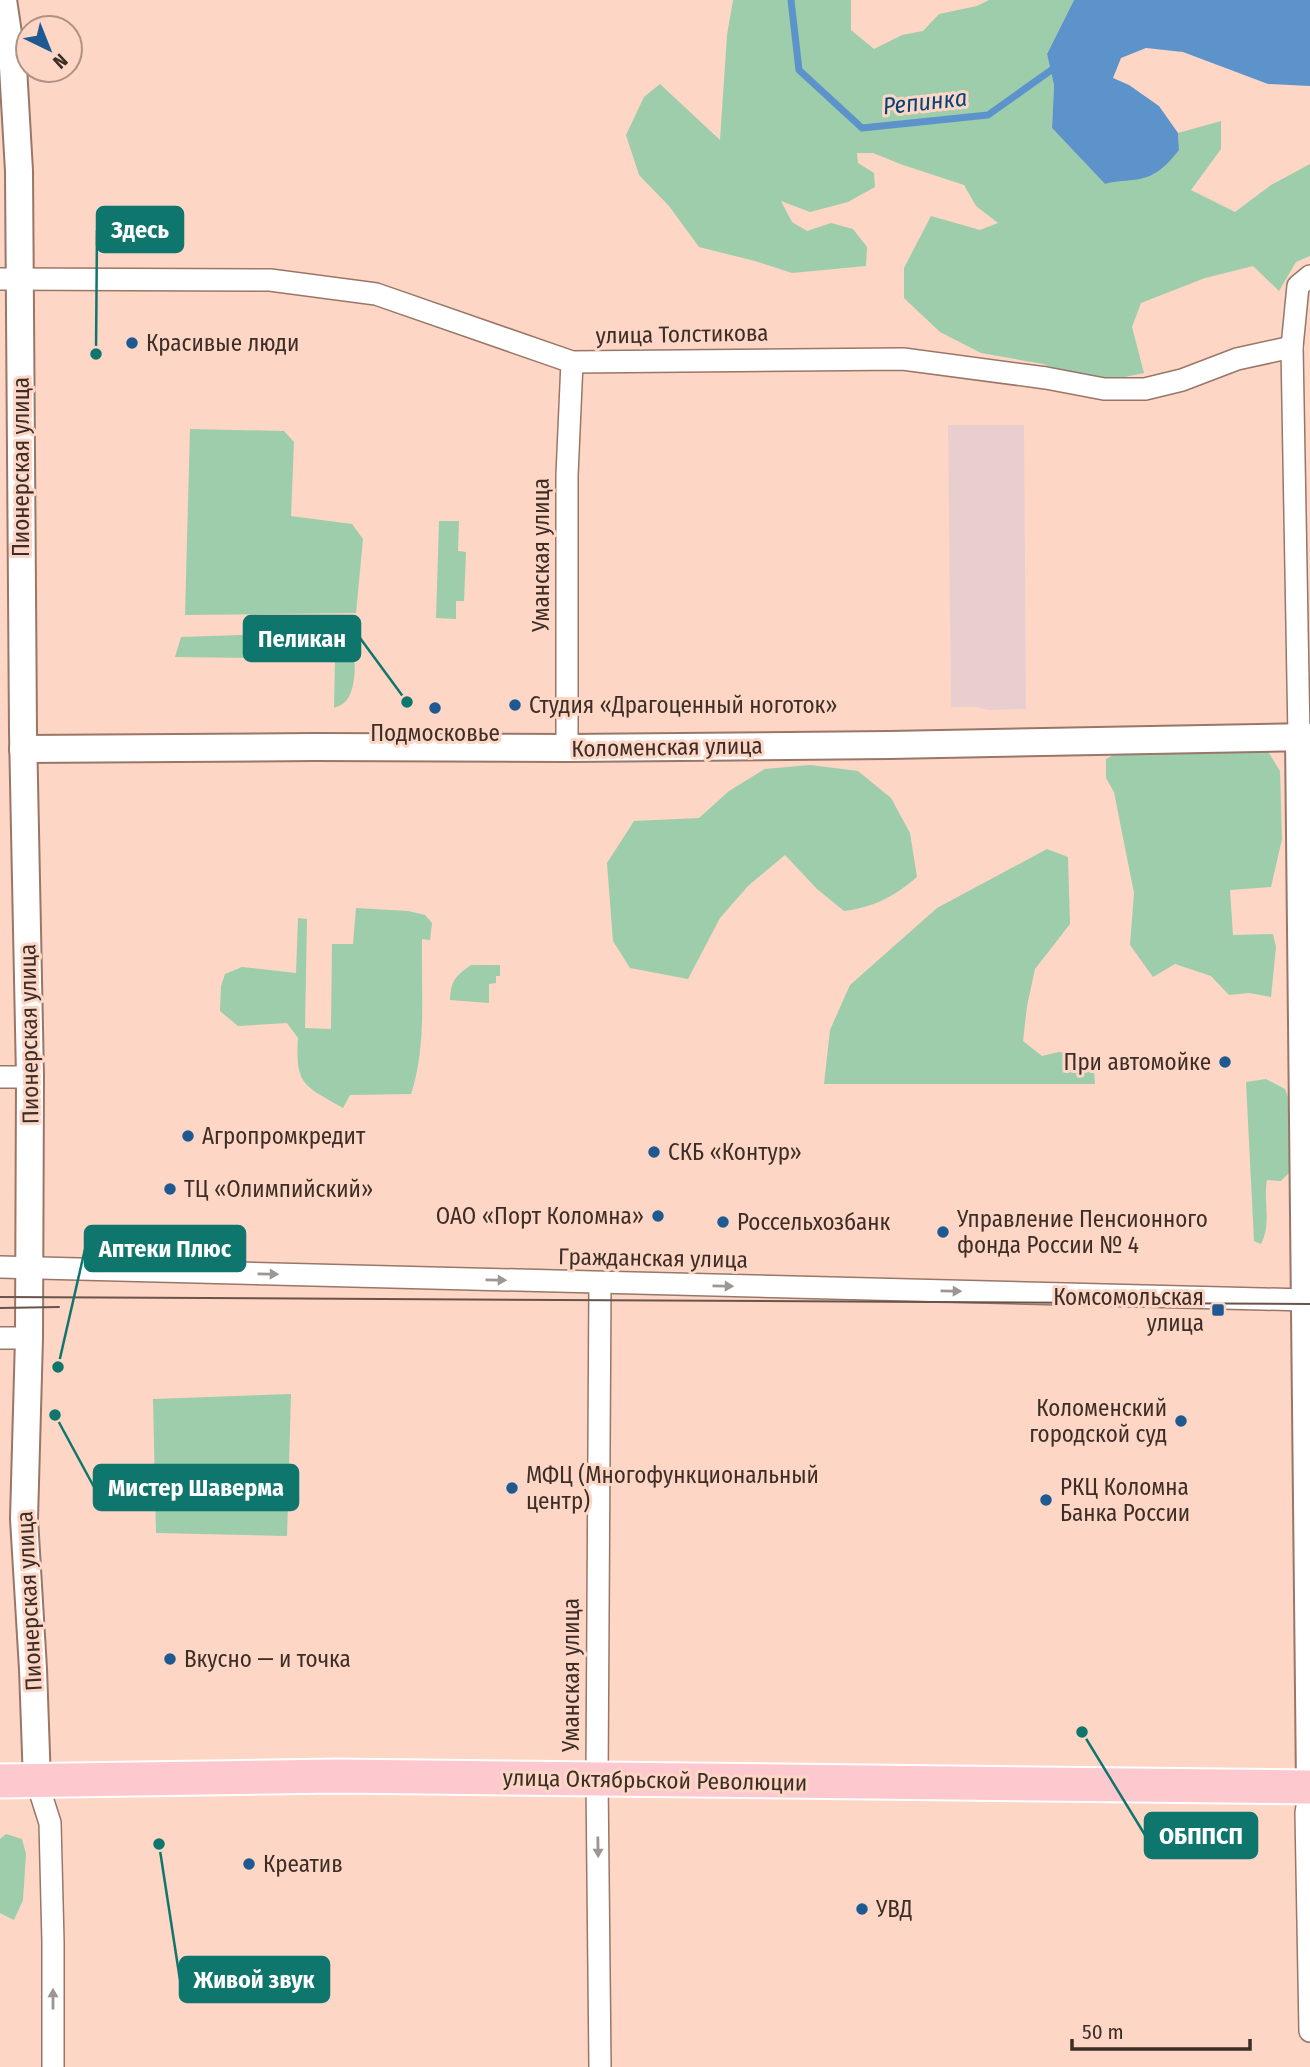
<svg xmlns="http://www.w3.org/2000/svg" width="1310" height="2067" font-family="'Fira Sans Condensed',sans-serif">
<rect width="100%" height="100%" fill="#fdd6c5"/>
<!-- industrial -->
<polygon fill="#e9ced0" points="948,425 1024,425 1026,709 988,710 977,707 951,707"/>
<!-- green -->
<g fill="#9dcdaa">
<polygon points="733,0 851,0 851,30 874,49 902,35 923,31 939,14 977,6 989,0 1074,0 1047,54 1054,85 1052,128 1105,184 1117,180 1130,180 1179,150 1178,133 1221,121 1221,149 1191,190 1235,212 1271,185 1310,164 1310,256 1296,262 1279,291 1253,266 1205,278 1141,303 1132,327 1144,373 1095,383 1043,364 981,353 940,332 904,298 904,268 931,216 980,230 998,223 976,206 964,185 903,165 873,153 857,153 858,163 874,173 875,187 848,202 810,212 781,201 792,222 807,231 831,223 853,229 867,247 866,266 792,273 755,261 699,247 669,206 639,175 626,135 644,97 660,84 720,140 727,35"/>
<polygon points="190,429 284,431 294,442 291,516 352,524 363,539 356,613 185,615"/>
<polygon points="439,521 459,521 458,551 466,552 464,601 456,601 456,619 436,618"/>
<path d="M335,632l16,6c5,16 7,53 -7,65 -2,2 -6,3 -10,5l1,-49 -160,-2 6,-20z"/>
<polygon points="1251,746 1269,753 1280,771 1282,839 1271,887 1230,890 1233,935 1273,934 1276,947 1271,997 1249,993 1229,995 1211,976 1175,964 1153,977 1130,945 1134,893 1114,792 1106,778 1106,759 1125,749"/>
<path d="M810,765l48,6 33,27 19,35 7,44c-24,20 -42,30 -73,34l-27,-22 -32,-34 -37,31 -28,32 -32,61 -58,-11 -17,-27 -6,-78 27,-42 65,-3 30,-27 36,-22z"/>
<polygon points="1047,849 1068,857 1070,924 1035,969 1027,1006 1023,1041 1042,1056 1059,1052 1093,1056 1095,1084 824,1084 830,1030 850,985 937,908"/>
<path d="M356,908l52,3 17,4 7,8 -2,17 -8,-1c-1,51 5,107 -11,155l-61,1 -7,13c-39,-23 -48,-22 -45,-70l-11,-15 -49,3 -18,-15 1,-25 4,-12 17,-7 54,6 2,-55 9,1 -2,109 26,1 1,-85h21z"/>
<path d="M471,965h29v11h-4v7l-7,1v19l-39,-3c1,-19 5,-24 21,-35z"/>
<path d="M1266,1079l19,10c5,14 13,31 11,45 -2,13 -7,25 -7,39l-8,8 -14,-1c-4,23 5,42 -6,64l-7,-3 -8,-159z"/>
<polygon points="291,1394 287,1536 156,1533 153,1399"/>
<polygon points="6,1834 22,1839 26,1854 23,1900 14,1920 0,1913 0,1839"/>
</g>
<!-- water -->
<path fill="#5d93cb" d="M1074,0h236v86l-42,-2 -85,-32 -37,-4 -25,10 -8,20 16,7 30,21 19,27 1,17c-13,16 -24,28 -46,30 -10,1 -18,1 -28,4l-53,-56 2,-43 -7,-31z"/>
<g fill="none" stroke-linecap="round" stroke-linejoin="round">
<!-- stream -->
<polyline stroke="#5d93cb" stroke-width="7" points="791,0 799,70 862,128 988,115 1057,66"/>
<!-- minor casing -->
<g stroke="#997667" stroke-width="24">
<g id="minor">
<polyline points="0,279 270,280 376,294 572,362 903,359 1046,378 1104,389 1145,389 1182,380 1237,359 1292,347"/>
<polyline points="1299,737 1292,347 1298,286 1310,276"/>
<polyline points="567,748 567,475 572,362"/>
<polyline points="0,1077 30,1077"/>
<polyline points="0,1267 1305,1300"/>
<polyline points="600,1283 597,1779 600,2067"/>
<polyline points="0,1338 29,1338"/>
<polyline points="37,1782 50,1823 53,1942 53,2067"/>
<polyline points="1310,1787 1306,1813 1310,2031"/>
</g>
</g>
<!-- tertiary casing -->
<g stroke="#997667" stroke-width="30">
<g id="tertiary">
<polyline points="3,0 13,67 19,171 23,732 30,1077 29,1338 24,1519 33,1669 37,1782"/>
<polyline points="1299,737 1310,1787"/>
<polyline points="23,749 316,747 567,748 889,745 1310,737"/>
</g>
</g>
<!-- primary casing -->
<g stroke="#fff" stroke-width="37">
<polyline id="primary" points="0,1781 337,1776 1310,1787"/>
</g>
<!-- minor -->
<use href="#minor" stroke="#fff" stroke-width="21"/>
<!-- tertiary -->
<use href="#tertiary" stroke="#fff" stroke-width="26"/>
<!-- primary -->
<use href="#primary" stroke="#fec8cf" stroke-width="33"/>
<!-- tram -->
<g stroke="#68544b" stroke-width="2">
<polyline points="0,1297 1310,1304"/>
<polyline points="0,1308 59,1307"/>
</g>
</g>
<!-- one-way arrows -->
<defs><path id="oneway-solid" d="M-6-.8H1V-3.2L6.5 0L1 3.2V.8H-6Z" transform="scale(1.75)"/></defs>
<g fill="#9e9692">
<use href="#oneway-solid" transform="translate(268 1274) rotate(1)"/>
<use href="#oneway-solid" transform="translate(496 1280) rotate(1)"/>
<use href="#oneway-solid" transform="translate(723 1286) rotate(1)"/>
<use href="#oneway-solid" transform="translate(951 1291) rotate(1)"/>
<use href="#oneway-solid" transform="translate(598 1847) rotate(89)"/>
<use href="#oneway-solid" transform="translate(53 1999) rotate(-90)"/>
</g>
<!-- markers -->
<g fill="#1e5a91" stroke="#fdd6c5" stroke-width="2.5">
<circle cx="132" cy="343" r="7"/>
<circle cx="515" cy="705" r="7"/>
<circle cx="435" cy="708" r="7"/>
<circle cx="1225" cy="1062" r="7"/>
<circle cx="188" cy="1136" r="7"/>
<circle cx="654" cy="1152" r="7"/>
<circle cx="170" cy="1189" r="7"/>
<circle cx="658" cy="1216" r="7"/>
<circle cx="723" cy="1222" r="7"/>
<circle cx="943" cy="1232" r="7"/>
<rect x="1211" y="1303" width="14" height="14" rx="3.5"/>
<circle cx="1181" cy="1421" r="7"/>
<circle cx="512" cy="1488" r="7"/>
<circle cx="1046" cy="1500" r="7"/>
<circle cx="170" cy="1659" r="7"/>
<circle cx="249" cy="1864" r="7"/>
<circle cx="862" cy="1909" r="7"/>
</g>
<g text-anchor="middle" stroke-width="6" stroke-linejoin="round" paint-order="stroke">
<!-- street labels -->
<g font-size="23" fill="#3c2d26" stroke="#fdd6c5">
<text transform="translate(682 334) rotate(-1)" y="8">улица Толстикова</text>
<text transform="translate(21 467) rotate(-90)" y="8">Пионерская улица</text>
<text transform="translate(541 555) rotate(-90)" y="8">Уманская улица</text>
<text transform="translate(667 747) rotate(-1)" y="8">Коломенская улица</text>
<text transform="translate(29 1034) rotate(-91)" y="8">Пионерская улица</text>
<text transform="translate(653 1258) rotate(1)" y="8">Гражданская улица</text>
<text transform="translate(29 1601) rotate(-93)" y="8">Пионерская улица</text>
<text transform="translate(571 1675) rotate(-90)" y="8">Уманская улица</text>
<text transform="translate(655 1780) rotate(1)" y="8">улица Октябрьской Революции</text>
</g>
<!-- poi labels -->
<g font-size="23" fill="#3c2d26" stroke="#fdd6c5" text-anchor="start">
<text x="146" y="351">Красивые люди</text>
<text x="529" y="713">Студия «Драгоценный ноготок»</text>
<text x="435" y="741" text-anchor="middle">Подмосковье</text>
<text x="1211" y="1070" text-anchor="end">При автомойке</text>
<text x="202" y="1144">Агропромкредит</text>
<text x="668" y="1160">СКБ «Контур»</text>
<text x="184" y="1197">ТЦ «Олимпийский»</text>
<text x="644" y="1224" text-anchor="end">ОАО «Порт Коломна»</text>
<text x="957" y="1227">Управление Пенсионного<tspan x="957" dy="26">фонда России № 4</tspan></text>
<text x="737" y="1230">Россельхозбанк</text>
<text x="1204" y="1305" text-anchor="end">Комсомольская<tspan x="1204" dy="26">улица</tspan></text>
<text x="1167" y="1416" text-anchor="end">Коломенский<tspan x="1167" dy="26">городской суд</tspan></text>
<text x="526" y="1483">МФЦ (Многофункциональный<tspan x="526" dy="26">центр)</tspan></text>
<text x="1060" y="1495">РКЦ Коломна<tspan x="1060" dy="26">Банка России</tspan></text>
<text x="184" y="1667">Вкусно — и точка</text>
<text x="263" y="1872">Креатив</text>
<text x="876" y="1917">УВД</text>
</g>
<!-- water labels -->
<g font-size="24" font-style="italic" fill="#034478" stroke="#fdd6c5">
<text transform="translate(925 102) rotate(-6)" y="8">Репинка</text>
</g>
</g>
<!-- callouts -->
<path fill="none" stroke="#0f766e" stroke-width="2.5" d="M96 354L97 230M407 702L360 638M58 1367L85 1249M55 1415L94 1487M1082 1732L1145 1835M159 1844L180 1980"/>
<g fill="#0f766e" stroke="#fdd6c5" stroke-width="2.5">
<circle cx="96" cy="354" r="7"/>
<circle cx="407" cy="702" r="7"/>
<circle cx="58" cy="1367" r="7"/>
<circle cx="55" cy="1415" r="7"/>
<circle cx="1082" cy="1732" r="7"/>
<circle cx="159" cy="1844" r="7"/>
</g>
<g fill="#0f766e" stroke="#0f766e" stroke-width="2.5">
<rect x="97" y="207" width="86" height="45" rx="7"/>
<rect x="244" y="616" width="116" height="45" rx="7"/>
<rect x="85" y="1226" width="160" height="45" rx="7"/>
<rect x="94" y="1465" width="204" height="45" rx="7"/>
<rect x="1145" y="1813" width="112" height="45" rx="7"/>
<rect x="180" y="1957" width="149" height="45" rx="7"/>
</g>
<g font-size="24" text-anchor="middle" font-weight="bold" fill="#fff">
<text x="140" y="238">Здесь</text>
<text x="302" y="647">Пеликан</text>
<text x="165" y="1257">Аптеки Плюс</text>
<text x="196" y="1496">Мистер Шаверма</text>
<text x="1201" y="1844">ОБППСП</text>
<text x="254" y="1988">Живой звук</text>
</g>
<!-- north arrow -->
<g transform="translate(49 49) rotate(137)"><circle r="33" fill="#fdd6c5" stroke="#b09285" stroke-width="2"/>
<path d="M0-5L12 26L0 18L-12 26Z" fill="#1e5a91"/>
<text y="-10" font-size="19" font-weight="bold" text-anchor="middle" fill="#3c2d26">N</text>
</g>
<!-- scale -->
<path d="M1072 2039v10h178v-10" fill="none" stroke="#3c2d26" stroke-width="3.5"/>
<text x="1082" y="2039" font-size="21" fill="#3c2d26" stroke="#fdd6c5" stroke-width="5" paint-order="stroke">50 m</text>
</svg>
